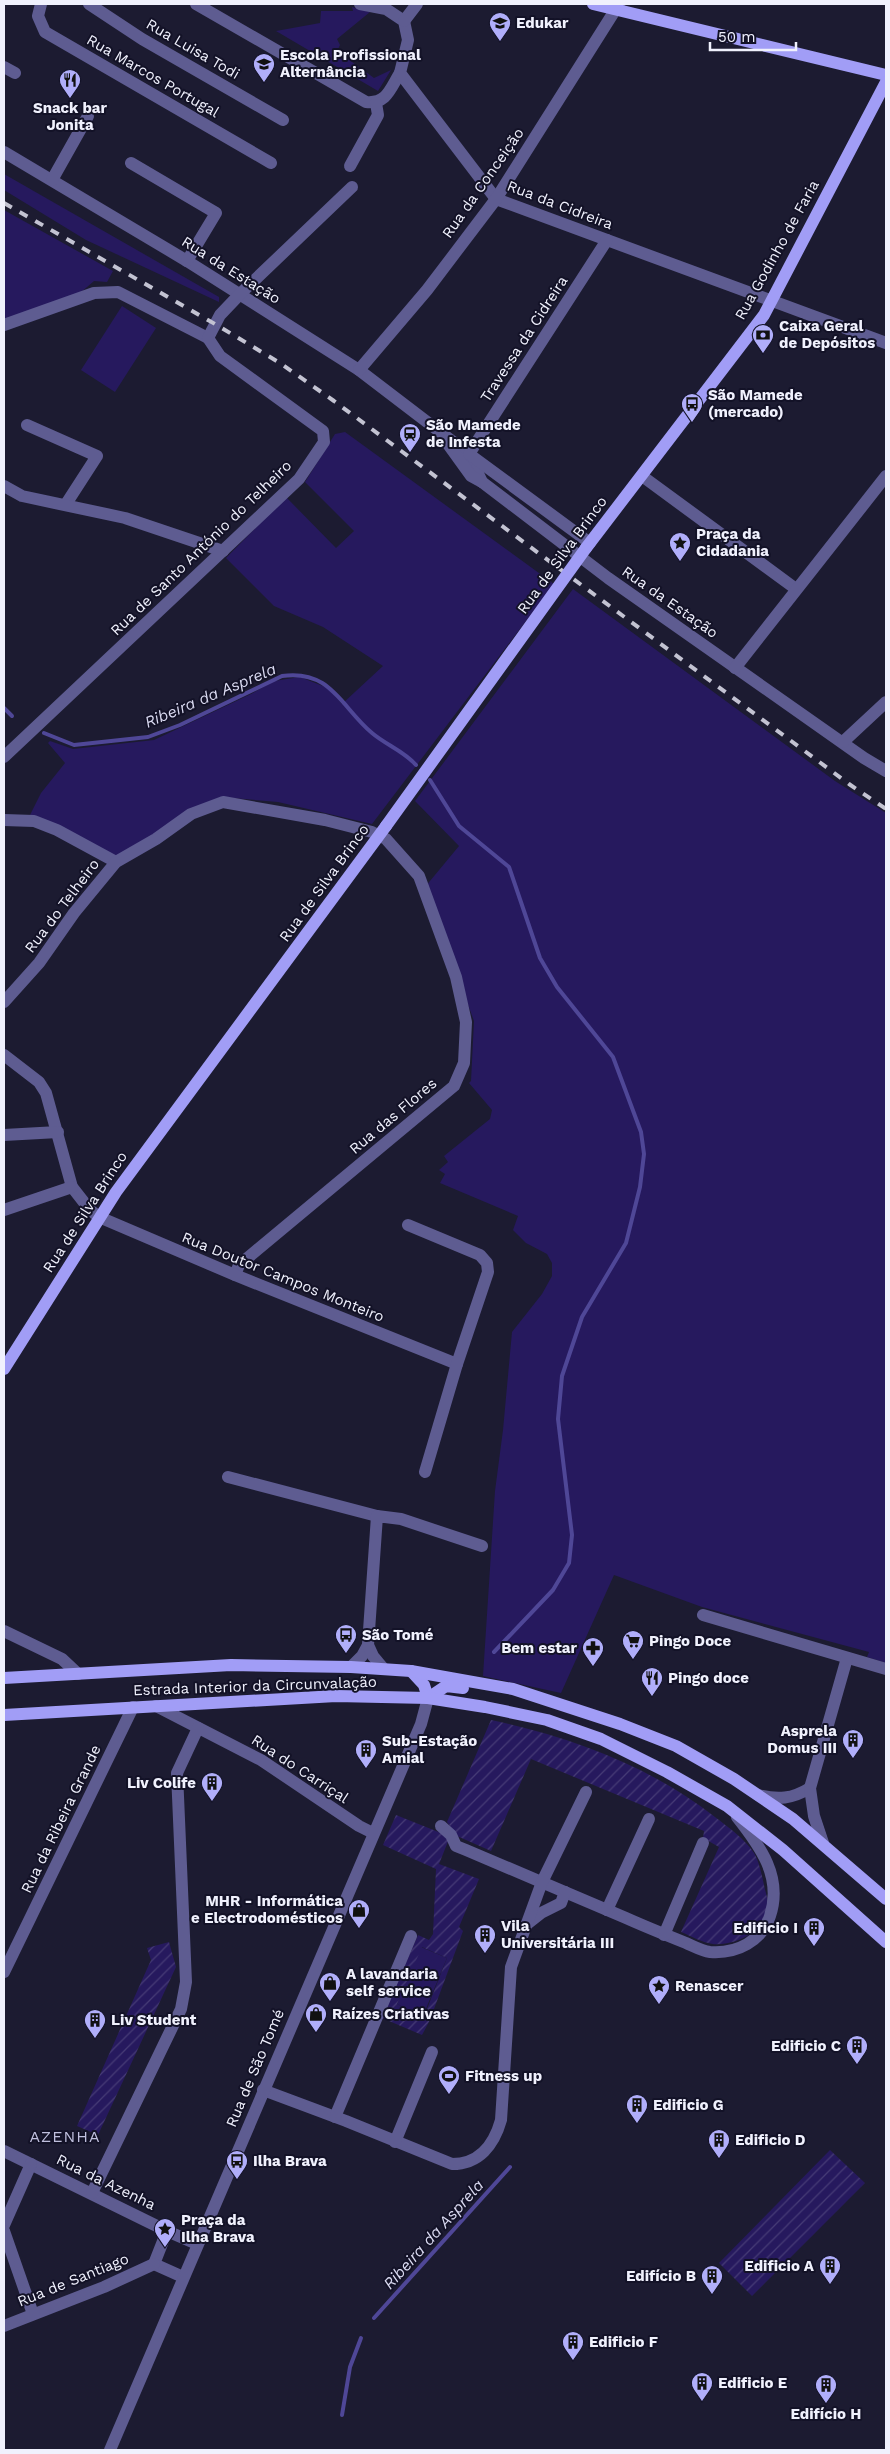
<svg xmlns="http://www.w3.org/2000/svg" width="890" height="2454" font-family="'Work Sans',sans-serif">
<defs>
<pattern id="garden-furrows" width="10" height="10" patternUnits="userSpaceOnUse" patternTransform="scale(1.25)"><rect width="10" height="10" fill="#26195e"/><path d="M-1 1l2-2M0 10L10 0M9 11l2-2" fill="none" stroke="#463b76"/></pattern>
</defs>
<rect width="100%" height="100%" fill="#1c1b31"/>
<!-- green -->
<g fill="#26195e">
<polygon points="352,7 370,12 337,39 340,45 337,51 374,78 391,70 378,91 276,31 320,23 321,11 353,11"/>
<polygon points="4,174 219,297 219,302 86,240 4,190"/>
<polygon points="4,210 113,271 107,282 94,281 80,293 4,322"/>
<polygon points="122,306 156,328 115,392 81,370"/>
<polygon points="345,432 554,584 372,824 278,802 221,797 116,857 29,817 41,793 65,763 48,743 50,741 73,749 154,740 251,694 274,681 300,677 328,688 342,704 383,666 323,627 274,606 226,558 286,497 336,548 354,531 305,482 335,434"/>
<polygon points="573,589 835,781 886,813 886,1663 867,1657 869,1652 702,1607 614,1575 561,1693 483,1676 495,1491 503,1430 512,1332 542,1294 552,1276 552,1263 547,1254 526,1243 513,1230 518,1216 440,1183 445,1174 439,1170 448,1162 444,1156 490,1119 492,1110 469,1083 471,1081 474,1021 425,887 459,846 415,801"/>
<polygon points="421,1947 447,1958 423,2016 397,2004"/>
</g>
<!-- garden -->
<g fill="url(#garden-furrows)">
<path d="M491,1720c80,17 159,46 224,97 13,10 30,22 39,36 5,8 8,23 10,32 1,6 4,13 4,19 1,26 -32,42 -55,40 -10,-1 -22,-8 -32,-12l38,-85 -16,-9 1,-7 -173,-72 -40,92 -34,-15 -10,-14z"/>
<polygon points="396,1815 446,1835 449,1839 439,1864 479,1879 459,1927 463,1931 431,2017 425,2014 447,1958 422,1947 397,2004 430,2020 422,2035 382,2018 418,1935 429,1940 433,1934 436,1869 383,1845"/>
<polygon points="169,1942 176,1967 98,2135 77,2126 151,1960 147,1948"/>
<polygon points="830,2150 865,2183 752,2296 719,2263"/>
</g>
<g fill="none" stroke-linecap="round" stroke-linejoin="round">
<!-- stream -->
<g stroke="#4f4797" stroke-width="4">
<polyline points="4,708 12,716"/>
<path d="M44,733l30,12 74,-8 32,-12 102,-49c49,-7 59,31 90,57 14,12 32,18 44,32"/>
<polyline points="430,780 459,826 509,867 540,958 557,987 613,1057 641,1132 644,1154 640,1187 626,1243 582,1317 562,1376 558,1419 572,1535 569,1563 553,1590 494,1652"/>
<polyline points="374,2318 510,2167"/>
<polyline points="342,2415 350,2367 361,2338"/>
</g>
<!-- minor -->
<g stroke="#5e5c91" stroke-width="12">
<polyline points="41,4 38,16 45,32 271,163"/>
<polyline points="89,4 142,39 283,120"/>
<path d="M196,4l170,98c21,2 24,-13 34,-29"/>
<polyline points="360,4 386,9 404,21 408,40 400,73 496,199 886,343"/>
<polyline points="404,21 417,4"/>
<polyline points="4,67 15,73"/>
<polyline points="4,152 187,261 359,370 469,454 482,482"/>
<polyline points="131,163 216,213 187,261"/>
<polyline points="350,166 378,115 376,103"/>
<polyline points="52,180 88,116"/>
<polyline points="4,325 94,293 118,292 208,338"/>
<polyline points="359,370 427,290 496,199 619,4"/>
<polyline points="27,425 97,456 66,504"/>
<polyline points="445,440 471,476 482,482 608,578 864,758 886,771"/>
<polyline points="642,476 796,589"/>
<polyline points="4,486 22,496 125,518 223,551"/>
<polyline points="590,543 469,454 607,240"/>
<polyline points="735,668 886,476"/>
<polyline points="843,742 886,702"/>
<polyline points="4,757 299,479 324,442 323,431 220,356 208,338 220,315 240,294 352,187"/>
<polyline points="4,820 34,821 57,830 116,862"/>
<polyline points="4,1002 39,963 74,913 116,862 156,839 191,814 223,802 325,820 372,832 386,839 419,876 456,977 466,1022 464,1063 454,1086 239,1265 235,1275"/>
<polyline points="4,1055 39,1082 46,1093 72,1187 90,1210 99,1217 235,1275 457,1364"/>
<polyline points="4,1135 58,1132"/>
<polyline points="4,1210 72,1187"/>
<polyline points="408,1225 480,1255 487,1263 488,1272 457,1364 425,1472"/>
<polyline points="228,1477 377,1516"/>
<polyline points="703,1615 886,1669"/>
<polyline points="4,1631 62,1659 78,1674"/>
<polyline points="351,1667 362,1656 368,1645"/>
<polyline points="383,1668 373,1656 368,1645 377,1516 401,1519 482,1546"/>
<polyline points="156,1706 261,1760 359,1826 373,1833"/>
<path d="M758,1795c20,5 34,4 52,-7"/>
<path d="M441,1826l10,9 5,11 10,4c53,23 107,45 160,68 20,9 40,17 60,25 7,3 16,8 24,9 27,2 52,-11 60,-36 13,-39 -10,-70 -33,-99"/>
<polyline points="823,1843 814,1816 810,1788 847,1658"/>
<polyline points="607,1910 649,1819"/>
<polyline points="527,1924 541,1913 561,1903 565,1892"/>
<polyline points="664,1935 703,1843"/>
<polyline points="4,1972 133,1707"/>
<path d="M263,2090l83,31 106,43c27,0 42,-19 49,-44l10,-153 31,-85 44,-90"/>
<polyline points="335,2117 411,1936"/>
<polyline points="395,2142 432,2052"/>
<polyline points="4,2151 167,2231"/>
<polyline points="92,2193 181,2009 186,1982 177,1773 198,1728"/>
<polyline points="4,2225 31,2164"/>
<polyline points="4,2231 33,2314"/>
<polyline points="183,2277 154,2264 167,2231 197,2244"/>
<polyline points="4,2326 104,2287 154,2264"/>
<polyline points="110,2450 421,1724 428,1698"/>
</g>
<!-- major -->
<g stroke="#a19df6" stroke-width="12">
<polyline points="593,4 886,75"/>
<polyline points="586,548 764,315 886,82"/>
<polyline points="4,1369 116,1192 386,826"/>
<polyline points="411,1671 424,1685 428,1698"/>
<polyline points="4,1678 231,1665 351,1667 411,1671 513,1689 620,1724 676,1746 734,1779 793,1819 886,1899"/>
<polyline points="428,1698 446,1686 463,1688"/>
<polyline points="4,1715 336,1696 428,1698 485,1707 547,1720 601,1739 667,1772 727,1806 783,1850 886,1942"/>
</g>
<!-- rail -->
<polyline stroke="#c3c3d2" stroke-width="4" stroke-dasharray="9 9" stroke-linecap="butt" points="4,203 215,324 280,363 334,401 849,784 886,809"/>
<!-- major-bridge -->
<polyline stroke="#a19df6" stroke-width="12" points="386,826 586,548"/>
</g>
<!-- icons -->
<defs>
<g id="school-pin" transform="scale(1.125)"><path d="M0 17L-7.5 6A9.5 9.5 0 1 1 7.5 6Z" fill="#b0aefa" stroke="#131227"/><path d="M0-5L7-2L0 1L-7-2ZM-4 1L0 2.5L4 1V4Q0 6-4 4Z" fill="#111"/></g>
<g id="restaurant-pin" transform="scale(1.125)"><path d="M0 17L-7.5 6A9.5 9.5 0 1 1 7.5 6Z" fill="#b0aefa" stroke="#131227"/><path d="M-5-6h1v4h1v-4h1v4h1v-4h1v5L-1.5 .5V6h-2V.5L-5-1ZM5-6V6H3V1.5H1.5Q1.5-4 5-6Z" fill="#111"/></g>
<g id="bank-pin" transform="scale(1.125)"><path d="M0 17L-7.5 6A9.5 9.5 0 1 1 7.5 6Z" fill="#b0aefa" stroke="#131227"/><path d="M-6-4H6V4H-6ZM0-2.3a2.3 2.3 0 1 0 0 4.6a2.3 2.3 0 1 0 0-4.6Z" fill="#111"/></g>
<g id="bus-pin" transform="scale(1.125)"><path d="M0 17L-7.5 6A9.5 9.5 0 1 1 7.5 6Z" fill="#b0aefa" stroke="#131227"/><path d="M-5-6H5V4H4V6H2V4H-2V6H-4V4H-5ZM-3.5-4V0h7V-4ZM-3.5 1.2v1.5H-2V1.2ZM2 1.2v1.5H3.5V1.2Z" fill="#111"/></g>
<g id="station-pin" transform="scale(1.125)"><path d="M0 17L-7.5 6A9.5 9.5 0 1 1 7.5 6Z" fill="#b0aefa" stroke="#131227"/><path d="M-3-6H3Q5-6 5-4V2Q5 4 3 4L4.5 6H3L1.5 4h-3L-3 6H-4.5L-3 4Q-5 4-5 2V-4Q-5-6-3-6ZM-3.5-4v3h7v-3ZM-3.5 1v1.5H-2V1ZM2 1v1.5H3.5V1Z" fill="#111"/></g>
<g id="sight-pin" transform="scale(1.125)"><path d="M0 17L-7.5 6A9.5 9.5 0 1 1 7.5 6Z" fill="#b0aefa" stroke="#131227"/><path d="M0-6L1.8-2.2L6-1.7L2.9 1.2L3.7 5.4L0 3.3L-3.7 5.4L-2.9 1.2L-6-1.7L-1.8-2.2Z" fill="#111"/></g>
<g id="supermarket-pin" transform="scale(1.125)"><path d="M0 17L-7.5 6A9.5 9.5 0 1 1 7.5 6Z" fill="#b0aefa" stroke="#131227"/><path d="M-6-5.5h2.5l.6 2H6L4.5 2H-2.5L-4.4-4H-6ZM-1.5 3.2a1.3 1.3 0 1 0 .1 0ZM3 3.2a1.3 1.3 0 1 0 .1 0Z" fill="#111"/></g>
<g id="pharmacy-pin" transform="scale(1.125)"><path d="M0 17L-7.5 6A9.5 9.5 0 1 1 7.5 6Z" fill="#b0aefa" stroke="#131227"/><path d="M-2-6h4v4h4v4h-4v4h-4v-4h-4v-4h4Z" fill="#111"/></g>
<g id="building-pin" transform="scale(1.125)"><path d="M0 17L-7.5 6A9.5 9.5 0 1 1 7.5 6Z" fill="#b0aefa" stroke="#131227"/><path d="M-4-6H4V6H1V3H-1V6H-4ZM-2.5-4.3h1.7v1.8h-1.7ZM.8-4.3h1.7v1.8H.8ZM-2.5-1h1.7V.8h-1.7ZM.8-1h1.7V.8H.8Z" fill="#111"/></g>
<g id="shop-pin" transform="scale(1.125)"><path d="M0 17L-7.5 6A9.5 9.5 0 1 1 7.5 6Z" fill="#b0aefa" stroke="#131227"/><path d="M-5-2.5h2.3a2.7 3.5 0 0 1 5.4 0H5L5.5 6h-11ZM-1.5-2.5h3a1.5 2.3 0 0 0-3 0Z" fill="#111"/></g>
<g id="stadium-pin" transform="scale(1.125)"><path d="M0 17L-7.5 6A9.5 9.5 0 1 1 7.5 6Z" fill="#b0aefa" stroke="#131227"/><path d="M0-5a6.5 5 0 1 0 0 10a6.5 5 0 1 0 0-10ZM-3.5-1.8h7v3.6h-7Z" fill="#111"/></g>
</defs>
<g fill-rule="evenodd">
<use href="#school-pin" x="500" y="23"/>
<use href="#school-pin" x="264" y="64"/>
<use href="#restaurant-pin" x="70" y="80"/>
<use href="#bank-pin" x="763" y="335"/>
<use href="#bus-pin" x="692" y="404"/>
<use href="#station-pin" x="410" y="434"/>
<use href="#sight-pin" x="680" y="543"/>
<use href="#bus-pin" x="346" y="1635"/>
<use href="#supermarket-pin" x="633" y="1641"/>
<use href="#pharmacy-pin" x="593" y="1648"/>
<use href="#restaurant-pin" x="652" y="1678"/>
<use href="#building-pin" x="853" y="1740"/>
<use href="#building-pin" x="366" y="1750"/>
<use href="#building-pin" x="212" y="1783"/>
<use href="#shop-pin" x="359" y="1910"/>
<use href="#building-pin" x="814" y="1928"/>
<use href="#building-pin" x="485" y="1935"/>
<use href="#shop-pin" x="330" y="1983"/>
<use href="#sight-pin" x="659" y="1986"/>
<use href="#shop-pin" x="316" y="2014"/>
<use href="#building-pin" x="95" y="2020"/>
<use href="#building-pin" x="857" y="2046"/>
<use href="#stadium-pin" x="449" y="2076"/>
<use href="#building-pin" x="637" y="2105"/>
<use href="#building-pin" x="719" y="2140"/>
<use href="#bus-pin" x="237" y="2161"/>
<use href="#sight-pin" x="165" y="2229"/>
<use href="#building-pin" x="830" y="2266"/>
<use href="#building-pin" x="712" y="2276"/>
<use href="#building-pin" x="573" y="2342"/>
<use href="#building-pin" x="702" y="2383"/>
<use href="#building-pin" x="826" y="2385"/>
</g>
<g text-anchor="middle" stroke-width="4" stroke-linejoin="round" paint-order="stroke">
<!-- poi labels -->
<g font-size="15" font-weight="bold" fill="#f0f1fd" stroke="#131227" text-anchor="start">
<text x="516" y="28">Edukar</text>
<text x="280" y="60">Escola Profissional<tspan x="280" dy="17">Alternância</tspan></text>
<text x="70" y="113" text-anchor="middle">Snack bar<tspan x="70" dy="17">Jonita</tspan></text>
<text x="779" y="331">Caixa Geral<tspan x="779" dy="17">de Depósitos</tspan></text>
<text x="708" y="400">São Mamede<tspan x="708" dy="17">(mercado)</tspan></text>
<text x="426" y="430">São Mamede<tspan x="426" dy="17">de Infesta</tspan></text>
<text x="696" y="539">Praça da<tspan x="696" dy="17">Cidadania</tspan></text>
<text x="362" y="1640">São Tomé</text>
<text x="649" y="1646">Pingo Doce</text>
<text x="577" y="1653" text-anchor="end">Bem estar</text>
<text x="668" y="1683">Pingo doce</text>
<text x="837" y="1736" text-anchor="end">Asprela<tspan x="837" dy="17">Domus III</tspan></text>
<text x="382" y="1746">Sub-Estação<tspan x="382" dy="17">Amial</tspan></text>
<text x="196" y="1788" text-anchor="end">Liv Colife</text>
<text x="343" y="1906" text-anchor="end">MHR - Informática<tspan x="343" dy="17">e Electrodomésticos</tspan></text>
<text x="501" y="1931">Vila<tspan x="501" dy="17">Universitária III</tspan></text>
<text x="798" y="1933" text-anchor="end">Edificio I</text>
<text x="346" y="1979">A lavandaria<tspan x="346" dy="17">self service</tspan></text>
<text x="675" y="1991">Renascer</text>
<text x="332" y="2019">Raízes Criativas</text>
<text x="111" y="2025">Liv Student</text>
<text x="841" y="2051" text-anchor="end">Edificio C</text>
<text x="465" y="2081">Fitness up</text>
<text x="653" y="2110">Edificio G</text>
<text x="735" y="2145">Edificio D</text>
<text x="253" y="2166">Ilha Brava</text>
<text x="181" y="2225">Praça da<tspan x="181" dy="17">Ilha Brava</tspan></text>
<text x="814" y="2271" text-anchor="end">Edificio A</text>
<text x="696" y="2281" text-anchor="end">Edifício B</text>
<text x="589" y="2347">Edificio F</text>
<text x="718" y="2388">Edificio E</text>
<text x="826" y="2419" text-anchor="middle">Edifício H</text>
</g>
<!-- street labels -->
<g font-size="15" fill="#f0f1fd" stroke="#131227">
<text transform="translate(193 49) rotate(30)" y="5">Rua Luisa Todi</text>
<text transform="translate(153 76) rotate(30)" y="5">Rua Marcos Portugal</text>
<text transform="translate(483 183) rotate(-55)" y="5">Rua da Conceição</text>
<text transform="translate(560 205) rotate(21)" y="5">Rua da Cidreira</text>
<text transform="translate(777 250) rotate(-61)" y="5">Rua Godinho de Faria</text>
<text transform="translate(231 270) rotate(32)" y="5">Rua da Estação</text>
<text transform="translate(524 339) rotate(-57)" y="5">Travessa da Cidreira</text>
<text transform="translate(201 548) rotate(-44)" y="5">Rua de Santo António do Telheiro</text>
<text transform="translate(562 555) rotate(-54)" y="5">Rua de Silva Brinco</text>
<text transform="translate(670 602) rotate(35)" y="5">Rua da Estação</text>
<text transform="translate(324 883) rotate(-54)" y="5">Rua de Silva Brinco</text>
<text transform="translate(62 906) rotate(-53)" y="5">Rua do Telheiro</text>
<text transform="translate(393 1116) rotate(-40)" y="5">Rua das Flores</text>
<text transform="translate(85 1212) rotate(-57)" y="5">Rua de Silva Brinco</text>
<text transform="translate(283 1277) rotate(22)" y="5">Rua Doutor Campos Monteiro</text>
<text transform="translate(255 1686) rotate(-2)" y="5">Estrada Interior da Circunvalação</text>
<text transform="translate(300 1769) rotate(33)" y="5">Rua do Carriçal</text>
<text transform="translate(61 1819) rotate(-64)" y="5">Rua da Ribeira Grande</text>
<text transform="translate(255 2068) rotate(-67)" y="5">Rua de São Tomé</text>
<text transform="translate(106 2182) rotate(26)" y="5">Rua da Azenha</text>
<text transform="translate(73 2280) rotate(-22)" y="5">Rua de Santiago</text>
</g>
<!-- water labels -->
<g font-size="16" font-style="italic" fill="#dadaf1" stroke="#131227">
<text transform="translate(210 695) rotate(-23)" y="6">Ribeira da Asprela</text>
<text transform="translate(433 2234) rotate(-48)" y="6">Ribeira da Asprela</text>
</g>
<!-- neighbourhood labels -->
<g font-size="16" letter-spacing="1" fill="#c0c0de" stroke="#131227">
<text x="65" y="2142">AZENHA</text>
</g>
</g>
<!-- border -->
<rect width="890" height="2454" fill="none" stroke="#f0f1fd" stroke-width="10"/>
<!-- scale -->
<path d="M710 42v8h86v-8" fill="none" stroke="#f0f1fd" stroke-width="2.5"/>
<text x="718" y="42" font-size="15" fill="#f0f1fd" stroke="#131227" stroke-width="4" paint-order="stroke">50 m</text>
</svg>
